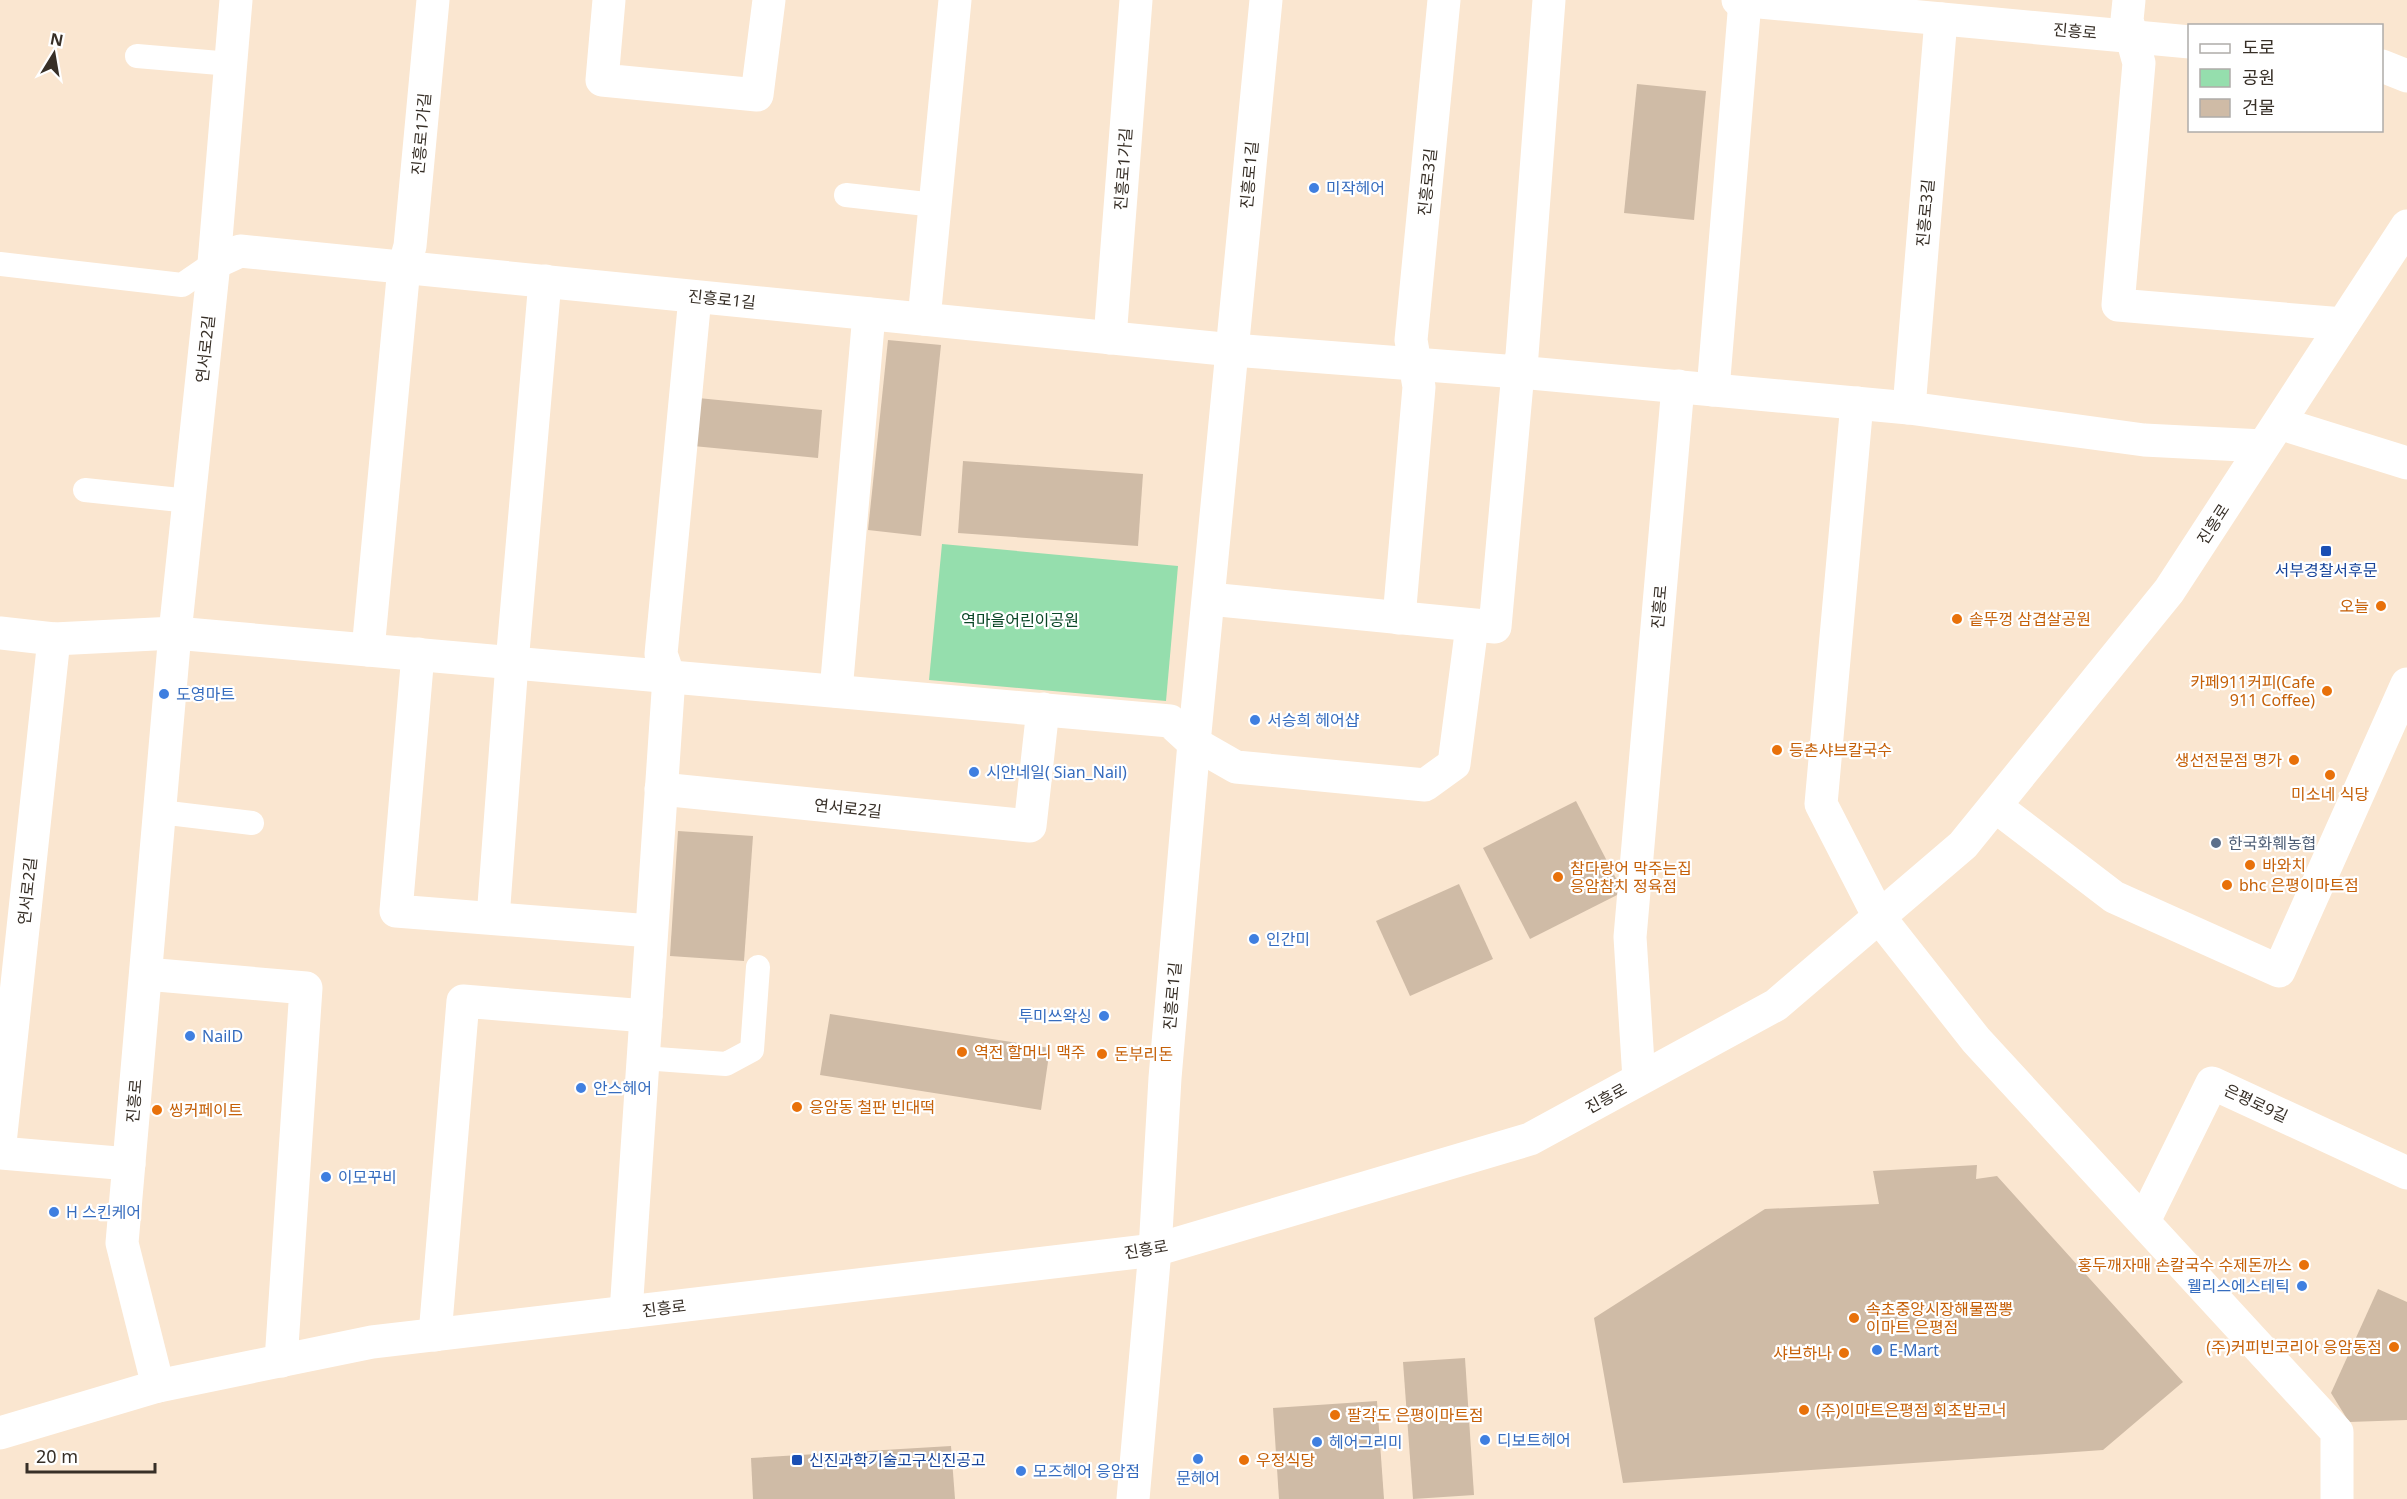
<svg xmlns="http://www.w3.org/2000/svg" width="2407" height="1499" font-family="'Noto Sans','Noto Sans KR',sans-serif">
<rect width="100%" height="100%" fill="#fae6d0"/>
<!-- green -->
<polygon fill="#95dead" points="942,544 1178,566 1166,701 929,680"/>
<!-- building -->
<g fill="#cfbba6">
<polygon points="1637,84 1706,91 1694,220 1624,213"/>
<polygon points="888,340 941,345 921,536 868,530"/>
<polygon points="698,398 822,410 818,458 693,446"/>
<polygon points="963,461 1143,474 1138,546 958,533"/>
<polygon points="1576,801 1623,892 1530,939 1483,848"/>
<polygon points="678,831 753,836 744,961 670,956"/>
<polygon points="1459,884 1493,959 1410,996 1376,921"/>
<polygon points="830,1014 1050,1048 1041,1110 820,1075"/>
<polygon points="1977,1165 1976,1179 1997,1176 2183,1382 2103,1450 1623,1483 1594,1318 1765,1209 1879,1204 1873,1171"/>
<polygon points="2378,1289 2407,1302 2407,1420 2349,1422 2331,1393"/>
<polygon points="1465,1358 1474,1495 1413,1499 1403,1362"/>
<polygon points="1377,1401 1384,1499 1279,1499 1273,1408"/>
<polygon points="951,1446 955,1499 753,1499 751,1458"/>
</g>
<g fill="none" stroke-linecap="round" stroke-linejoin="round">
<!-- service -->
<g stroke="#fff" stroke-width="24">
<polyline points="137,56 231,64"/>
<polyline points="846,195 935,205"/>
<polyline points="0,264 182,285 214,263"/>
<polyline points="85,490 189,501"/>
<polyline points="160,812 252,823"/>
<polyline points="643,1058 726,1064 752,1050 758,967"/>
</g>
<!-- minor -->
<g stroke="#fff" stroke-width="33">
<polyline points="609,0 602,80 757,95 769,0"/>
<polyline points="1738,0 2190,42"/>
<polyline points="2129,0 2127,20 2139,63 2118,305 2343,324"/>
<polyline points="2382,66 2407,76"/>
<polyline points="214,263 240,251 1233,350 1518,372 1909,408 2144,440 2263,446"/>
<polyline points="924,319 955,0"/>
<polyline points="1110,338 1136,0"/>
<polyline points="1713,390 1745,1"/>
<polyline points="1857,403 1821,804 1879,917 1976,1040 2337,1432 2337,1499"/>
<polyline points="1909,408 1941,19"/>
<polyline points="2279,423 2407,463"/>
<polyline points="1209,599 1495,627 1518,372 1522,355 1549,0"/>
<polyline points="1399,618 1419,387 1411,340 1444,0"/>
<polyline points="0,633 54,639 175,633 1170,721 1194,743 1236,767 1425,785 1454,764 1472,626"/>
<polyline points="368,650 404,267 410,246 433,0"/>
<polyline points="418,654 396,911 651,931"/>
<polyline points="836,691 869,314"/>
<polyline points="661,789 1030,826 1043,709"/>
<polyline points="1995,806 2114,897 2279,971 2407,684"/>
<polyline points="493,918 512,663 545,281"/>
<polyline points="146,974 306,988 281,1361"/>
<polyline points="1639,1079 1630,937 1678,386"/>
<polyline points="0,1143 54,639"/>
<polyline points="0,1153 129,1164"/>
<polyline points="2144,1221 2212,1083 2407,1173"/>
<polyline points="626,1312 669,677 661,654 695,297"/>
<polyline points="435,1335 463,1001 646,1016"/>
<polyline points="158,1386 122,1243 175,633 214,263 236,0"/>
<polyline points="1133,1499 1155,1250 1165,1078 1194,743 1266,0"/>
</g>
<!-- secondary -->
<polyline stroke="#fff" stroke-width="33" points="0,1433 158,1386 372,1342 1155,1250 1530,1139 1776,1005 1963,845 2169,591 2407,226"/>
</g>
<!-- markers -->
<g fill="#3f7fe0" stroke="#fff" stroke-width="2">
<circle cx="1314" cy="188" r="6"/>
<circle cx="164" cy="694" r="6"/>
<circle cx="1255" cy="720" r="6"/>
<circle cx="974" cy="772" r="6"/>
<circle cx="1254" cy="939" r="6"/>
<circle cx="1104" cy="1016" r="6"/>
<circle cx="190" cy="1036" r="6"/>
<circle cx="581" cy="1088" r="6"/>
<circle cx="326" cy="1177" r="6"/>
<circle cx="54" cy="1212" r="6"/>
<circle cx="2302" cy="1286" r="6"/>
<circle cx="1877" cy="1350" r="6"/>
<circle cx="1485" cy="1440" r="6"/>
<circle cx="1317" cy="1442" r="6"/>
<circle cx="1198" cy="1459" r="6"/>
<circle cx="1021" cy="1471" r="6"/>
</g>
<g fill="#1a4fb4" stroke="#fff" stroke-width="2">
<rect x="2320" y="545" width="12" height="12" rx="3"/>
<rect x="791" y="1454" width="12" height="12" rx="3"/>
</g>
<g fill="#e8710a" stroke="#fff" stroke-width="2">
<circle cx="2381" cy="606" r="6"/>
<circle cx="1957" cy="619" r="6"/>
<circle cx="2327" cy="691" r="6"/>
<circle cx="1777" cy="750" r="6"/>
<circle cx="2294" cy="760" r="6"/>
<circle cx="2330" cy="775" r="6"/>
<circle cx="2250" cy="865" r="6"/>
<circle cx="1558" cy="877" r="6"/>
<circle cx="2227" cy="885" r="6"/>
<circle cx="962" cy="1052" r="6"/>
<circle cx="1102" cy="1054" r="6"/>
<circle cx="797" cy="1107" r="6"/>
<circle cx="157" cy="1110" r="6"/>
<circle cx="2304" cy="1265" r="6"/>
<circle cx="1854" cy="1318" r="6"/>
<circle cx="2394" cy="1347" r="6"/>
<circle cx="1844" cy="1353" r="6"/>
<circle cx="1804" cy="1410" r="6"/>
<circle cx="1335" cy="1415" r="6"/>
<circle cx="1244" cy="1460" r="6"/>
</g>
<circle fill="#5c6f8a" stroke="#fff" stroke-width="2" cx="2216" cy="843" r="6"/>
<g text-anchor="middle" stroke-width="4.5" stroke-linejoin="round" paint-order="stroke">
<!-- street labels -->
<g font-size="16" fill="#372f27" stroke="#fff">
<text transform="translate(2075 31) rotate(5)" y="6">진흥로</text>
<text transform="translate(421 134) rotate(-85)" y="6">진흥로1가길</text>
<text transform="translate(1123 169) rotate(-86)" y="6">진흥로1가길</text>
<text transform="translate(1249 175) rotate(-85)" y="6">진흥로1길</text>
<text transform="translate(1427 182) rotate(-84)" y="6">진흥로3길</text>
<text transform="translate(1925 213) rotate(-85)" y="6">진흥로3길</text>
<text transform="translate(722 299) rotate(6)" y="6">진흥로1길</text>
<text transform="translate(205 349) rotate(-84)" y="6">연서로2길</text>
<text transform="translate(2213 524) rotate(-57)" y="6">진흥로</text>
<text transform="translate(1659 607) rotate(-85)" y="6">진흥로</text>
<text transform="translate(848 808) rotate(6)" y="6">연서로2길</text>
<text transform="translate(27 891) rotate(-84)" y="6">연서로2길</text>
<text transform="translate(1172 996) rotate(-85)" y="6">진흥로1길</text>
<text transform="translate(1606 1098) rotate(-29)" y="6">진흥로</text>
<text transform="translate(134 1101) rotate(-85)" y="6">진흥로</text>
<text transform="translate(2256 1103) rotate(25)" y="6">은평로9길</text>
<text transform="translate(1146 1249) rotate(-10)" y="6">진흥로</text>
<text transform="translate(664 1308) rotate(-7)" y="6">진흥로</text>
</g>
<!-- shop labels -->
<g font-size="16" fill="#366cbe" stroke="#fff" text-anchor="start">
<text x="1326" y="194">미작헤어</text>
<text x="176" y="700">도영마트</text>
<text x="1267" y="726">서승희 헤어샵</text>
<text x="986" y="778">시안네일( Sian_Nail)</text>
<text x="1266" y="945">인간미</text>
<text x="1092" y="1022" text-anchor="end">투미쓰왁싱</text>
<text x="202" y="1042">NailD</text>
<text x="593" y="1094">안스헤어</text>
<text x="338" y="1183">이모꾸비</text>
<text x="66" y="1218">H 스킨케어</text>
<text x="2290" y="1292" text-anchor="end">웰리스에스테틱</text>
<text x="1889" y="1356">E-Mart</text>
<text x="1497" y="1446">디보트헤어</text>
<text x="1329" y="1448">헤어그리미</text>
<text x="1033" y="1477">모즈헤어 응암점</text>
<text x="1198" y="1484" text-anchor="middle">문헤어</text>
</g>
<!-- transit labels -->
<g font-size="16" fill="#164399" stroke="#fff">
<text x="2326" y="576">서부경찰서후문</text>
<text x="809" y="1466" text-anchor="start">신진과학기술고구신진공고</text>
</g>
<!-- food labels -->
<g font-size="16" fill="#c56008" stroke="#fff" text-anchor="start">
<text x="2369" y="612" text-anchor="end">오늘</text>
<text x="1969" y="625">솥뚜껑 삼겹살공원</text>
<text x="2315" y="688" text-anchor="end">카페911커피(Cafe<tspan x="2315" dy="18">911 Coffee)</tspan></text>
<text x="1789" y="756">등촌샤브칼국수</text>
<text x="2282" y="766" text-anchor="end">생선전문점 명가</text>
<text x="2330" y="800" text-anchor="middle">미소네 식당</text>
<text x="2262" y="871">바와치</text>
<text x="1570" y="874">참다랑어 막주는집<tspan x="1570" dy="18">응암참치 정육점</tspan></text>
<text x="2239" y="891">bhc 은평이마트점</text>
<text x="974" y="1058">역전 할머니 맥주</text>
<text x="1114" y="1060">돈부리돈</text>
<text x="809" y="1113">응암동 철판 빈대떡</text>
<text x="169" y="1116">씽커페이트</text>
<text x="2292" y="1271" text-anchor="end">홍두깨자매 손칼국수 수제돈까스</text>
<text x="1866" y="1315">속초중앙시장해물짬뽕<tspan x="1866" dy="18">이마트 은평점</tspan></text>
<text x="2382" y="1353" text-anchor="end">(주)커피빈코리아 응암동점</text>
<text x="1832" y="1359" text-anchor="end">샤브하나</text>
<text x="1816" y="1416">(주)이마트은평점 회초밥코너</text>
<text x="1347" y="1421">팔각도 은평이마트점</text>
<text x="1256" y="1466">우정식당</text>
</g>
<!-- park labels -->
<g font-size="16" fill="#094626" stroke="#fff">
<text x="1020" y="626">역마을어린이공원</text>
</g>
<!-- service labels -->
<g font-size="16" fill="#4e5e75" stroke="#fff" text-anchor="start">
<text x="2228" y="849">한국화훼농협</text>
</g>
</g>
<!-- legend -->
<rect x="2188" y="24" width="195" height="108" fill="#ffffff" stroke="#afaca9" stroke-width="1.5"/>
<rect x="2200" y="44" width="30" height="9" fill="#ffffff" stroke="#afaca9" stroke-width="1.5"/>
<text x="2242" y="54" font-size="18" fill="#372f27">도로</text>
<rect x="2200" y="69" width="30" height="18" fill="#95dead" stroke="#afaca9" stroke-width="1.5"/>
<text x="2242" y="84" font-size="18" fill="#372f27">공원</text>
<rect x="2200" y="99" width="30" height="18" fill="#cfbba6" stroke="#afaca9" stroke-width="1.5"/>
<text x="2242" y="114" font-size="18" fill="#372f27">건물</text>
<!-- north arrow -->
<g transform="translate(54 54) rotate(11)" stroke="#ffffff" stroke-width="4.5" paint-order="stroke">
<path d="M0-4.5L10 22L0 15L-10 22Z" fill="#372f27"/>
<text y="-9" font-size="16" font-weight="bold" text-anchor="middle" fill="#372f27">N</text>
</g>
<!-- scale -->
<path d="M27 1463v9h128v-9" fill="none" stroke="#372f27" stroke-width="3"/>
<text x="36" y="1463" font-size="18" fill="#372f27" stroke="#ffffff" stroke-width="4.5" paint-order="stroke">20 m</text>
</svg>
